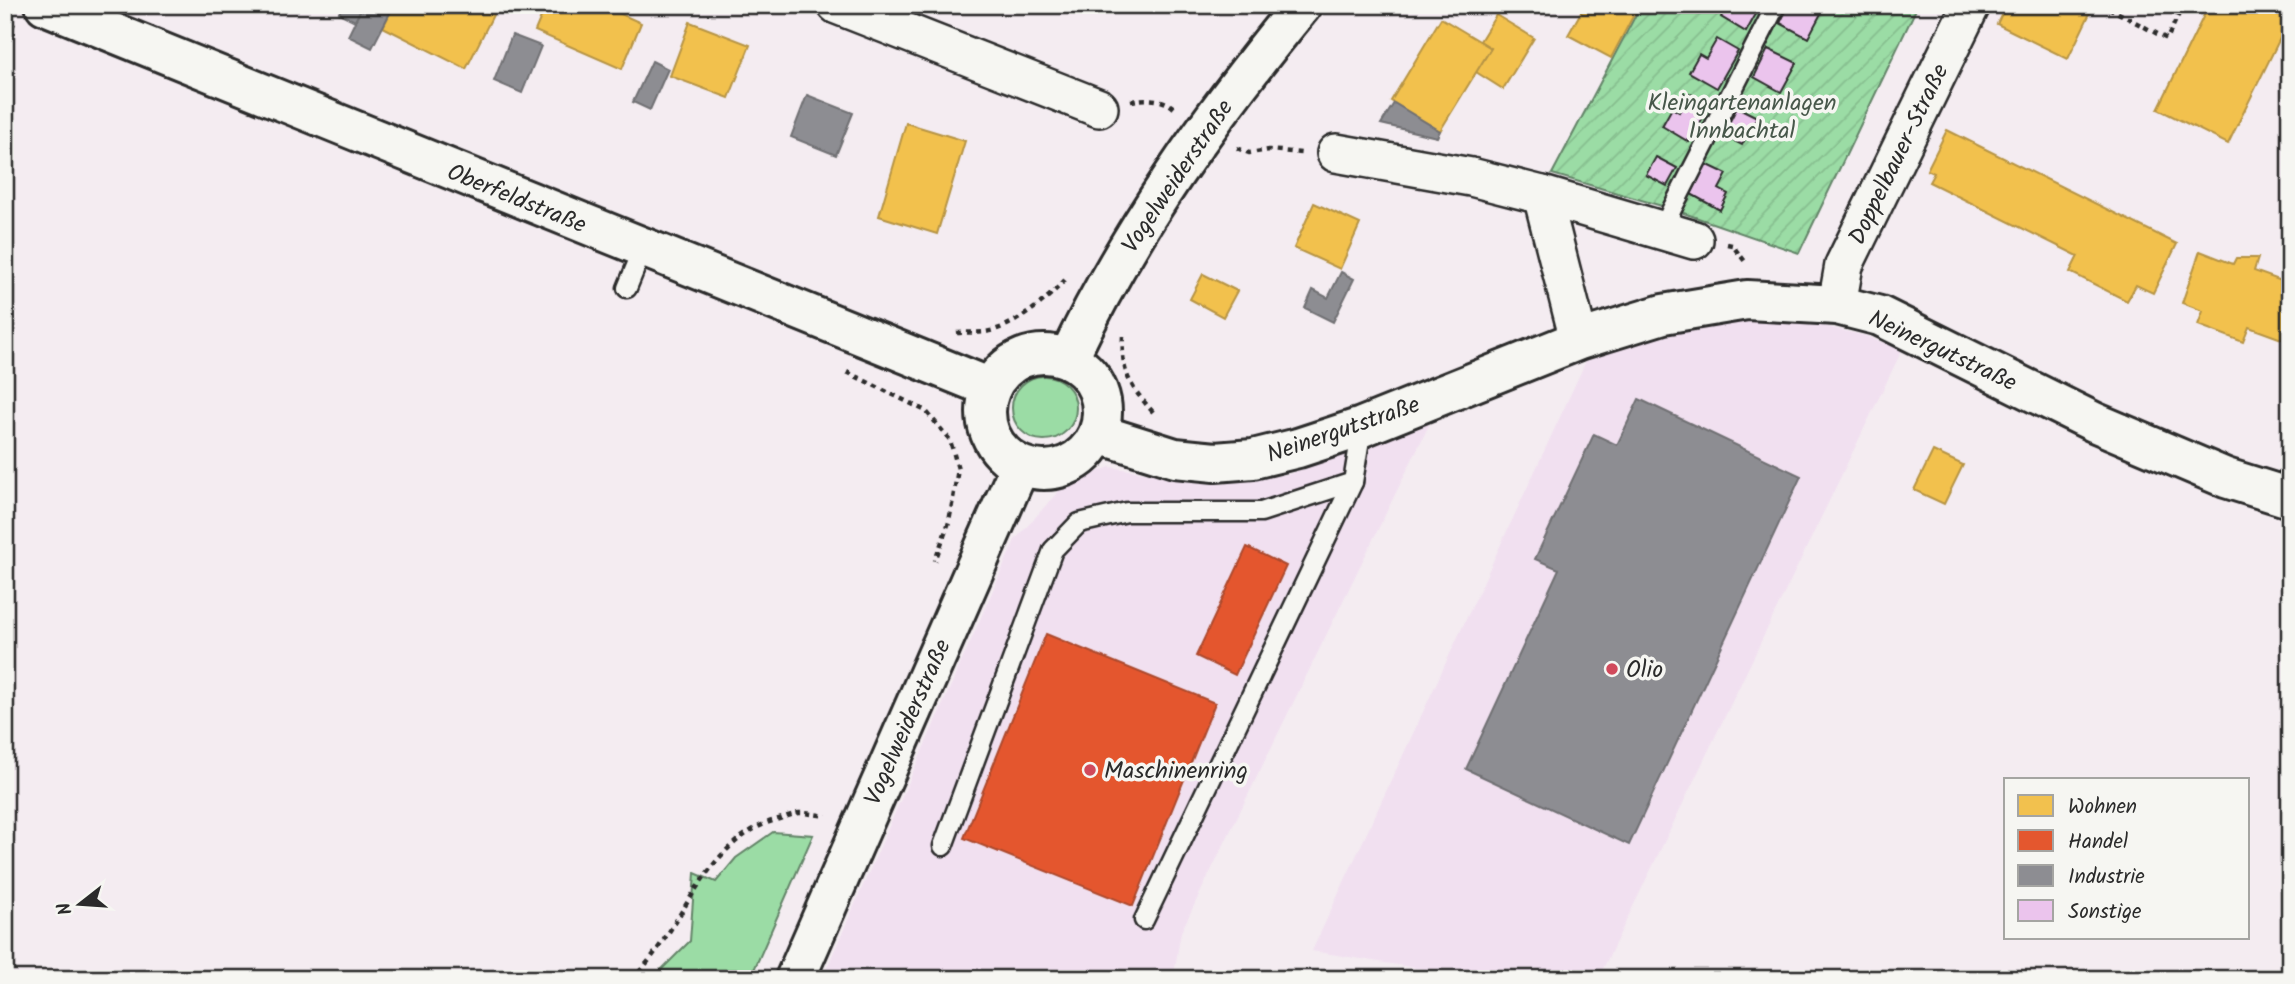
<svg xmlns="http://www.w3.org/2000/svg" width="2295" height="984" font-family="Kalam,sans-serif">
<defs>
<pattern id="garden-furrows" width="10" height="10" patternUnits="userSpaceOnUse" patternTransform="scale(1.75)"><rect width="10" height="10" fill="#9bdca5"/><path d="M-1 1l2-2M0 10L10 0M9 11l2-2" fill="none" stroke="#86bd8e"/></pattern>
</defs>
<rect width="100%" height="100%" fill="#f4ecf1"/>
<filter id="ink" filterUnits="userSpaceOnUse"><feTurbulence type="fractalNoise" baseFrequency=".0143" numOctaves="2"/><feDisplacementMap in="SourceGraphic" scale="14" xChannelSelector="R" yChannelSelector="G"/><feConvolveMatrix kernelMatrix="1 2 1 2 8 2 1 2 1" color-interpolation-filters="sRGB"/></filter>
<g filter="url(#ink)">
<!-- built -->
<g fill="#f1e0f0">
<polygon points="1790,318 1866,336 1902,350 1598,979 1483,979 1312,951 1586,361 1686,327"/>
<polygon points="1431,421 1181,932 1173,979 822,979 1015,540 1064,485 1110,467 1222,484 1289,474"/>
</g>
<!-- green -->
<g fill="#9bdca5" stroke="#638468" stroke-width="2">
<circle cx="1044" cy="408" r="32"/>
<polygon points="773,832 813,835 750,979 652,979 690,941 695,873 716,882 736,858"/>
</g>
<!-- garden -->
<polygon fill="url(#garden-furrows)" stroke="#638468" stroke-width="2" points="1641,5 1918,5 1799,253 1672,209 1552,174"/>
<!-- homes -->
<g fill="#f2c14e" stroke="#b69444" stroke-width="2">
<polygon points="394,5 480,5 494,13 466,69 383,27"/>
<polygon points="546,5 601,5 641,23 622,69 535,31"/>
<polygon points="1585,5 1639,5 1611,58 1568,35"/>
<polygon points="2006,5 2094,5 2068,59 1997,24"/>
<polygon points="2209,5 2274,5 2290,13 2290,18 2228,144 2158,109"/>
<polygon points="1496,15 1534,38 1503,89 1476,72 1491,48 1480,41"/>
<polygon points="1441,18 1491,48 1440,131 1391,101"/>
<polygon points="690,22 750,45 729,98 670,76"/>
<polygon points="906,123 965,141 937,234 879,216"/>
<polygon points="1947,130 2177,244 2153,293 2136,285 2127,301 2070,272 2078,256 1929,182 1934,173 1927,170"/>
<polygon points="1314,203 1360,224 1340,269 1294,248"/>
<polygon points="2200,251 2233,264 2236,258 2258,258 2254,271 2290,284 2290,342 2249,327 2243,342 2198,325 2203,311 2182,303"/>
<polygon points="1203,274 1237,291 1223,317 1190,299"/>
<polygon points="1933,451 1963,465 1944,504 1914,490"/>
</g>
<!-- shops -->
<g fill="#e4572e" stroke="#ac4a2d" stroke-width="2">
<polygon points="1247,547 1286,566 1235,675 1196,656"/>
<polygon points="1046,634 1215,703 1133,906 964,838"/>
</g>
<!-- industry -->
<g fill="#8d8d92" stroke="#707073" stroke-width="2">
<polygon points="343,5 363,5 355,21 339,13"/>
<polygon points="363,5 394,5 372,48 348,36"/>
<polygon points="512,35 541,46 522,93 494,81"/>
<polygon points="652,61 668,69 650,110 633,102"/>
<polygon points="807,95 853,113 836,155 791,137"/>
<polygon points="1394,103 1440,131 1437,137 1381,124"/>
<polygon points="1341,272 1354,279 1333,322 1305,308 1313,290 1328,298"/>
<polygon points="1639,399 1801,476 1629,845 1466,769 1559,569 1535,559 1594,434 1617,445"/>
</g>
<!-- building -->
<g fill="#ebc4ed" stroke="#2b2b2b" stroke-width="2">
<polygon points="1727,5 1761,5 1746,32 1721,17"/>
<polygon points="1789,5 1825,6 1808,38 1780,23"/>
<polygon points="1717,39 1738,51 1717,88 1689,72 1699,54 1706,58"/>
<polygon points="1768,49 1797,63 1781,92 1754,77"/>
<polygon points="1689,93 1710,105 1689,142 1662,126 1672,108 1679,112"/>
<polygon points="1737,107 1757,117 1742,145 1723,135"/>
<polygon points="1656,157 1677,168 1667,186 1646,175"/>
<polygon points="1706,164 1727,174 1719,189 1728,194 1720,210 1691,194"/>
</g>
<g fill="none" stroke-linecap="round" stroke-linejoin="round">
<!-- lane casing -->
<g stroke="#2b2b2b" stroke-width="23">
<g id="lane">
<polyline points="1662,231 1672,209 1776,5"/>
<polyline points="627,288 643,249"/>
<polyline points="943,846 1053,550 1079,523 1127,512 1261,512 1353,482"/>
<polyline points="1144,920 1353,482 1362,427"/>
</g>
</g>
<!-- street casing -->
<g stroke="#2b2b2b" stroke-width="42">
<g id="street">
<polyline points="837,5 1099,108"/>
<polyline points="1336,153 1471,177 1542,195 1694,240"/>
<polyline points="1542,195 1579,340"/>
<polyline points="1837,305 1844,265 1971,5"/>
</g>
</g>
<!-- secondary casing -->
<g stroke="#2b2b2b" stroke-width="44">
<g id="secondary">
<polyline points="45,5 991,388"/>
<circle cx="1044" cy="412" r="58"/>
<path d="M1068,359c61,-129 144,-245 234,-354"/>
<polyline points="1099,434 1175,458 1215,462 1253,459 1298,448 1362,427 1579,340 1663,314 1747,300 1837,305 1880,316 2094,422 2226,478 2290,498"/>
<polyline points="795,979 1020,466"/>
</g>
</g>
<!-- path -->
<g stroke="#2b2b2b" stroke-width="4.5" stroke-dasharray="5 5" stroke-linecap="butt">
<polyline points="2109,8 2167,39 2183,5"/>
<polyline points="5,21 15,26"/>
<path d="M1131,101c15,-3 33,-3 44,8"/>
<polyline points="1237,148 1249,153 1269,150 1301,153"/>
<polyline points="1727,244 1732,245 1747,264"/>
<path d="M957,333c9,-1 19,0 28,-1 28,-4 61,-31 80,-52"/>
<path d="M1123,336c-2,37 6,49 30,76"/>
<polyline points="847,372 926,411 950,440 958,469 949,522 935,561"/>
<path d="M632,979c52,-49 71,-140 147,-160 6,-2 14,-5 20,-6 9,0 19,2 27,3"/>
</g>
<!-- lane -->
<use href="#lane" stroke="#f6f6f2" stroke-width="18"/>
<!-- street -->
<use href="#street" stroke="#f6f6f2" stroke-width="37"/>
<!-- secondary -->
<use href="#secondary" stroke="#f6f6f2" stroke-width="38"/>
</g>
</g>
<!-- markers -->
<g fill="#d1495b" stroke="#f6f6f2" stroke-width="2.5">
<circle cx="1612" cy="669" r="7"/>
<circle cx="1090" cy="770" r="7"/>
</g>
<g text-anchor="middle" stroke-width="7" stroke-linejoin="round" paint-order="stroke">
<!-- park labels -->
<g font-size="24" fill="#47574a" stroke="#f6f6f2">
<text x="1742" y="110">Kleingartenanlagen<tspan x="1742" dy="28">Innbachtal</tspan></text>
</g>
<!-- street labels -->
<g font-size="24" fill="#2b2b2b" stroke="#f6f6f2">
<text transform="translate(1898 154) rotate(-64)" y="8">Doppelbauer-Straße</text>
<text transform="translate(1177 176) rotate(-56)" y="8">Vogelweiderstraße</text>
<text transform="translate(517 198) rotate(22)" y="8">Oberfeldstraße</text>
<text transform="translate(1943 350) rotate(25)" y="8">Neinergutstraße</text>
<text transform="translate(1343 429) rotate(-19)" y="8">Neinergutstraße</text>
<text transform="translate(907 722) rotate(-66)" y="8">Vogelweiderstraße</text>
</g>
<!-- poi labels -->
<g font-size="24" fill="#2b2b2b" stroke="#f6f6f2" text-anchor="start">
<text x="1626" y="677">Olio</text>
<text x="1104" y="778">Maschinenring</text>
</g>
</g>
<!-- margin -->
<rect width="2295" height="984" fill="none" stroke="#f6f6f2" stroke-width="28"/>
<rect x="14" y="14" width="2267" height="956" fill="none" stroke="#2b2b2b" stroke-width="2.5" filter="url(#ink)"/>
<!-- legend -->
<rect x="2004" y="778" width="245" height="161" fill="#f6f6f2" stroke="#a5a5a2" stroke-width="2"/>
<rect x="2018" y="795" width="35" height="21" fill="#f2c14e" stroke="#a5a5a2" stroke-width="2"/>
<text x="2068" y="813" font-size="21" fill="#2b2b2b">Wohnen</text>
<rect x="2018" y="830" width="35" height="21" fill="#e4572e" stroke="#a5a5a2" stroke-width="2"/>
<text x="2068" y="848" font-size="21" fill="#2b2b2b">Handel</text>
<rect x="2018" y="865" width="35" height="21" fill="#8d8d92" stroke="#a5a5a2" stroke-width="2"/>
<text x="2068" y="883" font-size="21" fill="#2b2b2b">Industrie</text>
<rect x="2018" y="900" width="35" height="21" fill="#ebc4ed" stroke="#a5a5a2" stroke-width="2"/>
<text x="2068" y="918" font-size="21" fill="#2b2b2b">Sonstige</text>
<!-- north arrow -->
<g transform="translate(80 904) rotate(253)" stroke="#f6f6f2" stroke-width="5" paint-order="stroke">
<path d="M0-5L12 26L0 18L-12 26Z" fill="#2b2b2b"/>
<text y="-10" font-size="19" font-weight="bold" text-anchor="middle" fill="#2b2b2b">N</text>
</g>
</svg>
